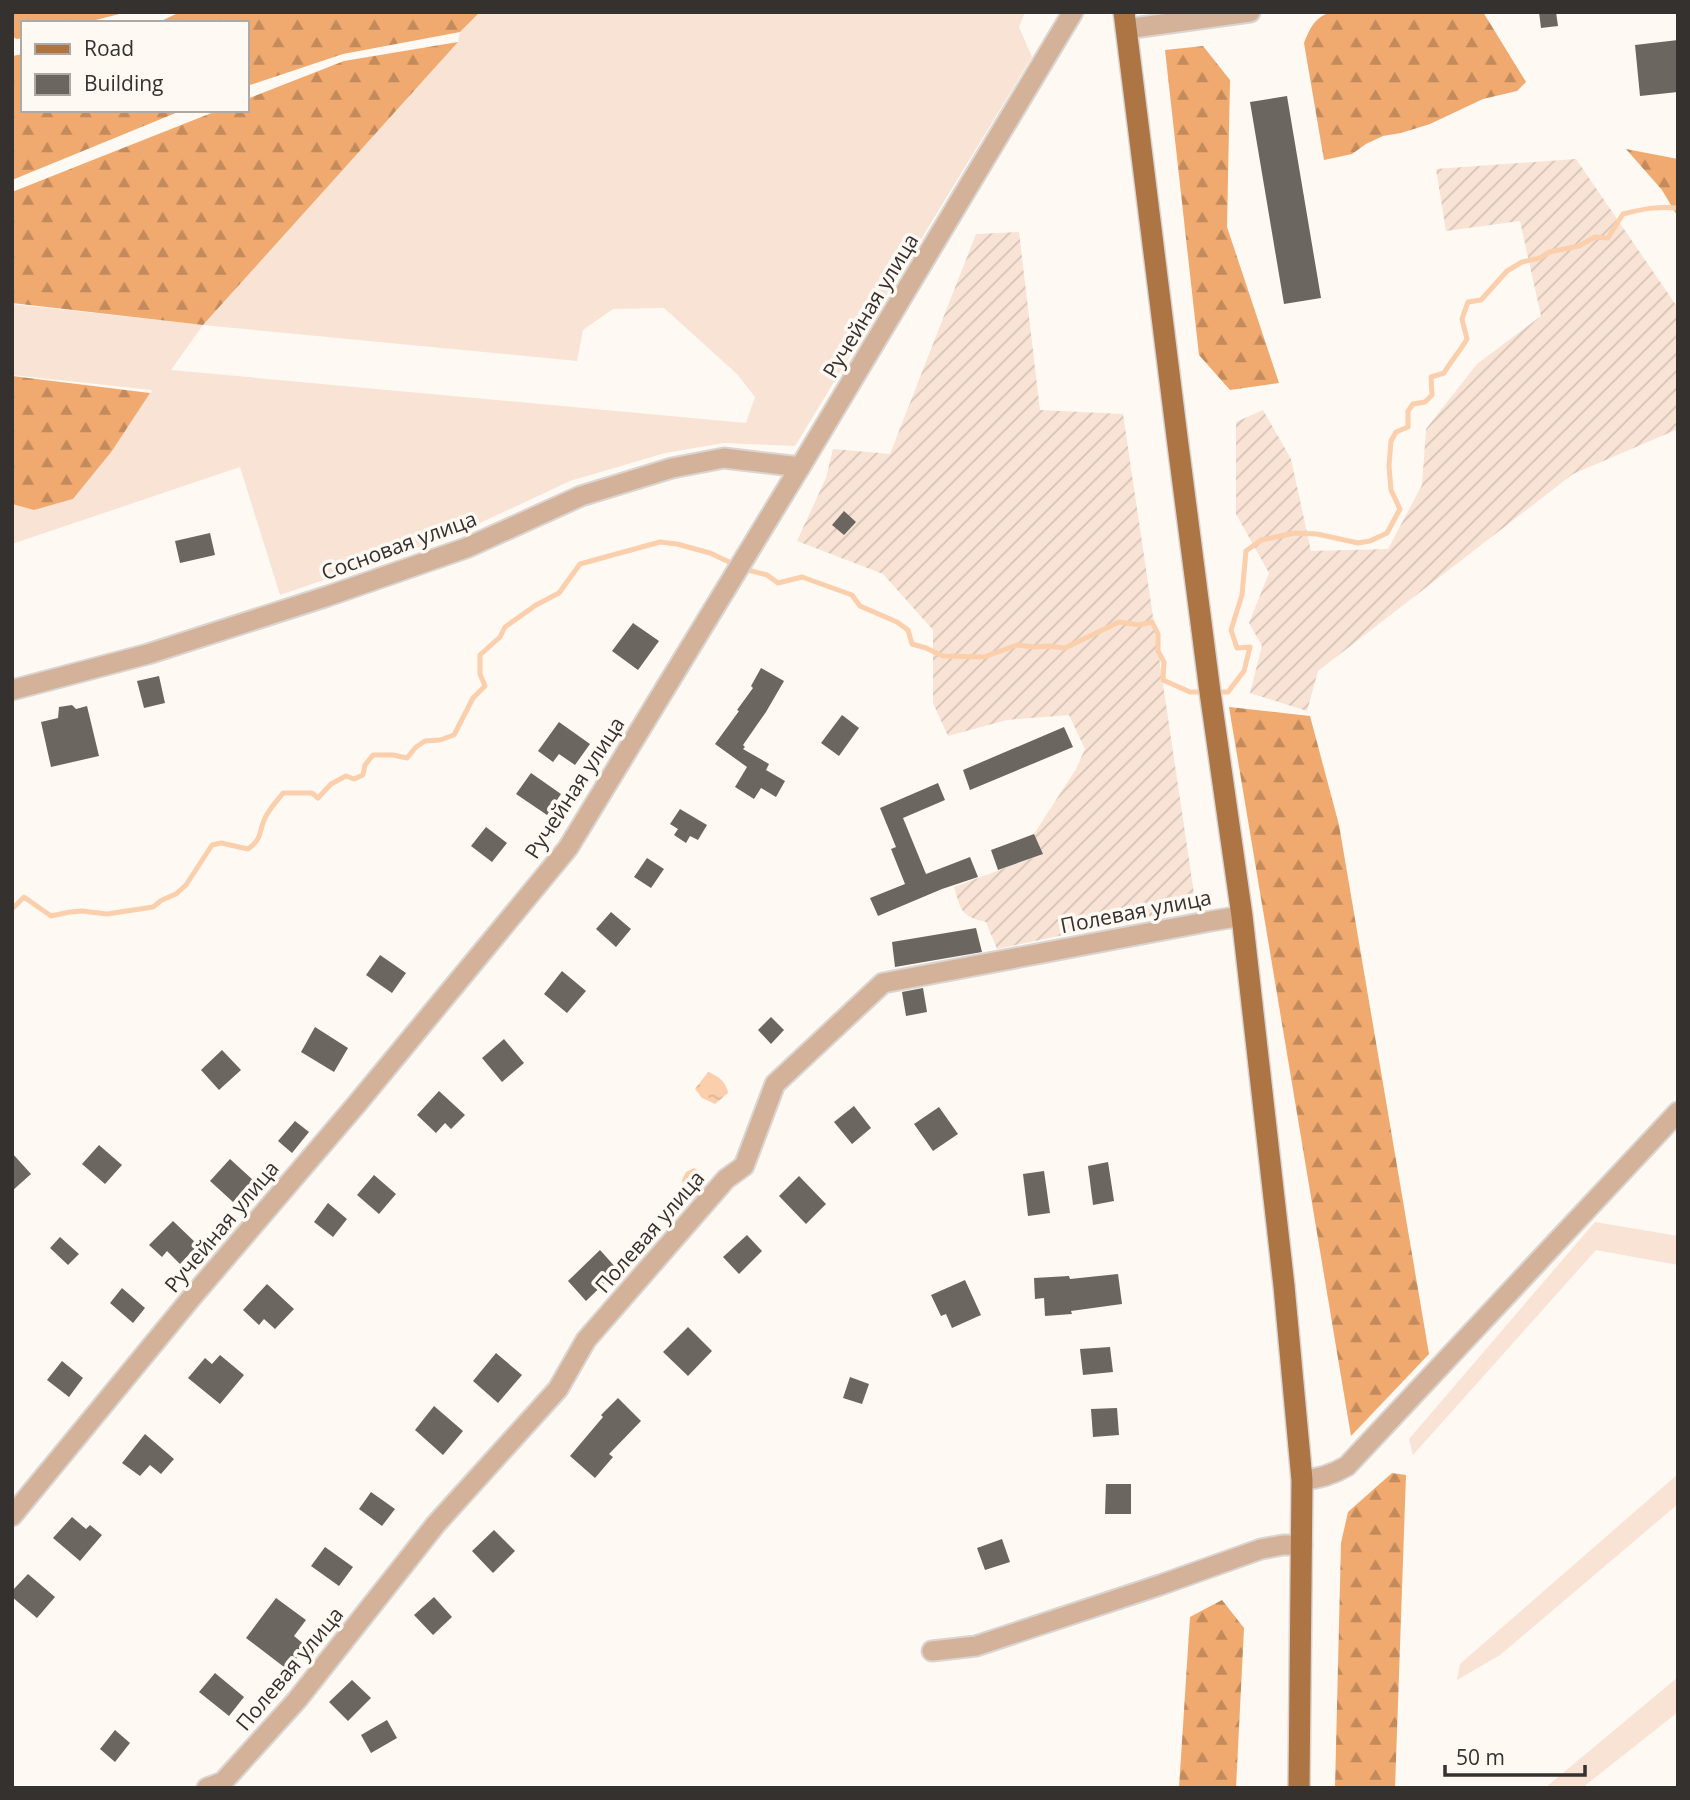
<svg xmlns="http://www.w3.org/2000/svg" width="1690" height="1800" font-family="'Open Sans',sans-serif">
<defs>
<pattern id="forest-firs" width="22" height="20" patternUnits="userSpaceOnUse" patternTransform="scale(1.75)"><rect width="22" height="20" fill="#f0a96e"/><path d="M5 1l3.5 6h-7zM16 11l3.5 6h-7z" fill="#c38a5b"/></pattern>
<pattern id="garden-furrows" width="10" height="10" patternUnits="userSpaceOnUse" patternTransform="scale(1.75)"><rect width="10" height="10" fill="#f8e3d4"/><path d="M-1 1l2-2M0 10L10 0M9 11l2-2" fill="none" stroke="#d5c3b6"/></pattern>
<pattern id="water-ripples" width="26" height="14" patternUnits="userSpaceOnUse" patternTransform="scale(1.75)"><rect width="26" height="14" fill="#fbcfac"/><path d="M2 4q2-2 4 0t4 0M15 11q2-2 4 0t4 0" fill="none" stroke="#d8b294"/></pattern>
</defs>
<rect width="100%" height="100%" fill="#fff9f4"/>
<!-- grass -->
<g fill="#f8e3d4" fill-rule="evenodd">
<path d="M480,12h545l-6,15 13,30 -237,389 -71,-3 -59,10 -95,28 -118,55 -172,59 -40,-128 -228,77v-40l22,6 39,-11 39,-48 40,-61 -140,-15v-71l191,21 255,-283 2,-10zM664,308l73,66 18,23 -9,26 -575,-53 32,-45 374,36 6,-31 30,-21z"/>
<polygon points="1595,1222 1678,1236 1678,1265 1596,1250 1413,1455 1409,1439"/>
<polygon points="1678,1474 1678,1504 1500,1655 1457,1680 1460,1664"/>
<polygon points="1678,1677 1678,1712 1582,1788 1545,1788"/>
</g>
<!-- forest -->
<g fill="url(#forest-firs)">
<polygon points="12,12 127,12 84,23 23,23 23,38 17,39 12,37"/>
<polygon points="180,12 480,12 460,32 343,54 247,86 247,23 157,23"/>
<path d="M1483,12l43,70 -9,9 -34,8 -53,25 -29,9 -18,3 -17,8 -14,10 -28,6 -20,-117c6,-15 11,-26 27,-31z"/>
<polygon points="458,42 203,325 12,303 12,192 219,110 247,110 247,99 344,61"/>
<polygon points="1203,46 1230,80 1227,227 1279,383 1230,390 1199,355 1165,50"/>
<polygon points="23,54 23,110 183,110 12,180 12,56"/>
<polygon points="1626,149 1678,159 1678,217 1662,190"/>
<polygon points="12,376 150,393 112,451 73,499 34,510 12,504"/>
<polygon points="1229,707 1310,716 1339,825 1429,1354 1351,1436"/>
<polygon points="1392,1473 1406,1475 1395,1788 1335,1788 1341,1543 1348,1512"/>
<polygon points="1222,1600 1244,1628 1236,1788 1179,1788 1190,1617"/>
</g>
<!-- garden -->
<g fill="url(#garden-furrows)">
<polygon points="1576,159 1678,308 1678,429 1573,474 1318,671 1307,711 1250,693 1262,646 1249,623 1269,573 1236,514 1236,422 1263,410 1291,459 1311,551 1388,549 1422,485 1426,429 1477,364 1541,316 1520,221 1446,231 1436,169"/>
<path d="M1019,232l21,178 83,4 73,493 -199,42 -11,-27c-26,-6 -25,-12 -32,-35l89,-33 -9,-20 42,-65 9,-20 -16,-34 -62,5 -59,16 -15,-33v-73l-50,-56 -86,-33 29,-63 7,-29 57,5 86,-220z"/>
</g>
<!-- water -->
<g fill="url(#water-ripples)">
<path d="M708,1072c11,4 18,10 20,21l-13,11 -13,-6 -7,-9z"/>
<path d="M694,1168c8,6 10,14 8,23l-10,2 -8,-5 -2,-8 4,-8z"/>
</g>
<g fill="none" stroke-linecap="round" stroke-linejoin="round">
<!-- stream -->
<g stroke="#fbcfac" stroke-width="5">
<path d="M1215,692h13l16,-21 6,-24 -13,1 -6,-18 11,-35 4,-44 15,-11 34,-7 22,1 41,9 12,-2 17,-8 13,-24 -9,-19 -2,-24 2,-25 5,-9 12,-5v-16l5,-7 12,-2 7,-7 -1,-18 13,-4c7,-12 16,-22 23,-34l-5,-20 6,-17 13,-2 26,-29 15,-9 18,-4 9,-6 30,-6 16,-9 13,1 15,-24c19,-5 35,-8 55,-6"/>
<path d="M12,909l12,-12 27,19 19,-4 12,-1 25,3 46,-7 9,-7 14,-6 10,-9 26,-40 9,-2 27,6c15,-11 10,-16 17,-31 4,-9 12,-17 18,-25h29l6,5 13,-14 15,-8 8,3 9,-4 2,-10 8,-10h20l14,3 9,-11 9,-6 15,-1 14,-5 19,-37 12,-12 -5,-12v-19l20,-18 5,-10 31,-22 23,-12 21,-29 80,-22 17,2 33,9 34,16 23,6 11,8 24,-6 50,18 8,11 37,16 11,8 4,14 14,4 17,8 41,1 33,-12 18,2 13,-1 17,2 54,-26 20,3 13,-3 6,12v17l6,11 -1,18 27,12h15"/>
</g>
</g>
<!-- building -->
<g fill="#6c6661">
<polygon points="1539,12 1556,12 1558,26 1541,28"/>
<polygon points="1678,40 1678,92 1640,96 1635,45"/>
<polygon points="1287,96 1321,298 1284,304 1250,102"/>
<polygon points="844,511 856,522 844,535 832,525"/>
<polygon points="210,533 215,555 180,563 175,541"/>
<polygon points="633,623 659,641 638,670 612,651"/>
<polygon points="761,668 784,681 766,712 743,745 745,747 743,749 769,764 766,770 785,781 776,797 761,788 754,799 735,787 747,767 715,744 739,711 737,710 753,688 751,686"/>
<polygon points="159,676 165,703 144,708 137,681"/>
<polygon points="72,705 76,709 87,706 99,756 51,767 41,722 58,718 59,707"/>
<polygon points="842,715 859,728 839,756 821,743"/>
<polygon points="559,722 590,744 575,765 559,754 553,762 538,751"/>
<polygon points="1064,727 1073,747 970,790 963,770"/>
<polygon points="531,773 561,794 547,815 516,794"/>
<polygon points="938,783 945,800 903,818 926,874 970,857 978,877 942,889 878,916 870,898 905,884 891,849 896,847 880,808"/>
<polygon points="680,809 707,825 698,840 690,836 686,843 674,835 678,829 670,824"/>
<polygon points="486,827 507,843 492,862 471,846"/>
<polygon points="1034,834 1043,854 998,870 991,850"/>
<polygon points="647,858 664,869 651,888 634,877"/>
<polygon points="611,912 631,929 616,947 596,929"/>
<polygon points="976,928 982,952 895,967 892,942"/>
<polygon points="380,955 406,973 392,993 366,975"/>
<polygon points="562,971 586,991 567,1013 544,994"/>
<polygon points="923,988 927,1012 906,1016 902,992"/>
<polygon points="771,1017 784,1030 771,1044 758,1030"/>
<polygon points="315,1027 348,1048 334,1072 301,1052"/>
<polygon points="504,1039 524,1063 502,1082 482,1058"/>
<polygon points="222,1050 241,1070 219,1090 201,1070"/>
<polygon points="439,1091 465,1115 451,1129 445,1123 436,1133 417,1115"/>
<polygon points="854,1106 871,1128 852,1144 834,1122"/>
<polygon points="939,1107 958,1134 933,1151 914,1124"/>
<polygon points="295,1121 309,1132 292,1153 278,1141"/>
<polygon points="99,1145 122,1165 105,1184 82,1164"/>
<polygon points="12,1153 31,1174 12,1191"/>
<polygon points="230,1159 253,1180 233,1202 210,1181"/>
<polygon points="1108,1162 1114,1201 1093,1205 1088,1166"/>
<polygon points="1044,1171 1050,1213 1028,1216 1023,1174"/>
<polygon points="374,1175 396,1194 379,1214 357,1195"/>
<polygon points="799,1176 826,1204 806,1224 779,1196"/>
<polygon points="328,1203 347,1219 333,1237 314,1222"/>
<polygon points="173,1221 198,1245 180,1264 167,1251 162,1257 149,1245"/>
<polygon points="747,1235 762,1251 739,1274 723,1257"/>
<polygon points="60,1237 79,1254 68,1265 50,1248"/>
<polygon points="600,1250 618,1270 586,1301 568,1281"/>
<polygon points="1118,1274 1122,1304 1071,1311 1072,1314 1045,1316 1044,1298 1035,1299 1034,1278 1069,1276 1070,1279"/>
<polygon points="965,1280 981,1315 952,1328 946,1314 941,1316 931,1295"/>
<polygon points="267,1284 294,1309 275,1329 264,1319 259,1325 243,1310"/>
<polygon points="122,1288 145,1308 133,1323 110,1303"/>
<polygon points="688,1327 712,1351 688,1376 663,1352"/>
<polygon points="1110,1347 1113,1372 1083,1375 1080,1349"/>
<polygon points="496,1353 522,1375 498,1403 473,1381"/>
<polygon points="220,1355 244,1375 220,1404 188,1378 205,1358 212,1364"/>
<polygon points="62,1361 83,1378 69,1397 47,1380"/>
<polygon points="850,1377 869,1384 862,1404 843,1398"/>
<polygon points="618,1398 641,1421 609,1454 613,1457 595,1478 570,1456 603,1417 601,1415"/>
<polygon points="434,1406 463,1431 443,1455 415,1430"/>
<polygon points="1117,1408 1119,1435 1093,1437 1091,1409"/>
<polygon points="145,1434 174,1459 161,1474 150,1465 140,1476 122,1463"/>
<polygon points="1106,1484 1131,1484 1131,1514 1105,1514"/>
<polygon points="371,1492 395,1509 382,1526 359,1509"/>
<polygon points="72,1517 86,1529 90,1525 102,1535 80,1561 53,1538"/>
<polygon points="494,1530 515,1551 493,1573 472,1551"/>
<polygon points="1002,1539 1010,1562 985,1570 977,1548"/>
<polygon points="325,1547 353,1567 339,1586 311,1566"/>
<polygon points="28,1574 55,1597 37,1618 12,1597 12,1591"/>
<polygon points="434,1597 452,1617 433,1635 414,1615"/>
<polygon points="276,1598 306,1620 294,1636 306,1646 288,1670 246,1638"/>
<polygon points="215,1673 244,1697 229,1716 199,1692"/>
<polygon points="352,1680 371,1698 348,1721 329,1702"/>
<polygon points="387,1720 397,1738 371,1753 361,1735"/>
<polygon points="115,1730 130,1743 115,1762 100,1749"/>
</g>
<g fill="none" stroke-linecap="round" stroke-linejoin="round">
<!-- minor casing -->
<g stroke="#dad5d1" stroke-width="23">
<g id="minor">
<polyline points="1126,29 1250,12"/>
<polyline points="12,690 148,654 328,596 466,548 581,496 672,468 724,458 800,467"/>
<path d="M1302,1480c17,-1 30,-5 45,-14l331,-354"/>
<polyline points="12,1516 192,1297 356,1105 568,848 805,459 1073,12"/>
<polyline points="932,1651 976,1646 1160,1585 1261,1549 1283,1545 1302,1545"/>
<polyline points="207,1788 223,1782 297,1700 436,1524 558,1389 586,1340 726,1179 744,1166 775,1084 883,983 1211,921 1242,916"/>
</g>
</g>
<!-- major casing -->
<g stroke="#dad5d1" stroke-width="24">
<polyline id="major" points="1124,12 1177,437 1210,692 1242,916 1284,1286 1302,1480 1299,1788"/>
</g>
<!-- minor -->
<use href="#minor" stroke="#d3b299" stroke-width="19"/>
<!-- major -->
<use href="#major" stroke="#ad7444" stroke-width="21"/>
</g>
<g text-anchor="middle" stroke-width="7" stroke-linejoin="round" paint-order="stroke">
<!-- street labels -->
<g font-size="21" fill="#34312f" stroke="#fff9f4">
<text transform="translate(871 306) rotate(-59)" y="7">Ручейная улица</text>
<text transform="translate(399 546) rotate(-20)" y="7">Сосновая улица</text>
<text transform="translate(575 788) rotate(-57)" y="7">Ручейная улица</text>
<text transform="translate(1136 912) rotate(-11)" y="7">Полевая улица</text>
<text transform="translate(222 1227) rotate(-50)" y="7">Ручейная улица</text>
<text transform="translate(650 1232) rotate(-49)" y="7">Полевая улица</text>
<text transform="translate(290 1669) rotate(-50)" y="7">Полевая улица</text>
</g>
</g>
<!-- border -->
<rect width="1690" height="1800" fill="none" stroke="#34312f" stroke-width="28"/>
<!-- legend -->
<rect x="21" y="21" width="228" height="91" fill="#fff9f4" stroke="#aea9a5" stroke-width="2"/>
<rect x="35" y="44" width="35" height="10" fill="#ad7444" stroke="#aea9a5" stroke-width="2"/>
<text x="84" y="56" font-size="21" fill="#34312f">Road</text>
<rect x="35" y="74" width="35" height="21" fill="#6c6661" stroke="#aea9a5" stroke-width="2"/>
<text x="84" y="91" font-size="21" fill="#34312f">Building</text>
<!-- scale -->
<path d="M1445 1765v10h140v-10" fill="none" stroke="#34312f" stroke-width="3.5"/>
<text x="1456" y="1765" font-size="21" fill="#34312f" stroke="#fff9f4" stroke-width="5" paint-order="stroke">50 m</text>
</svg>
